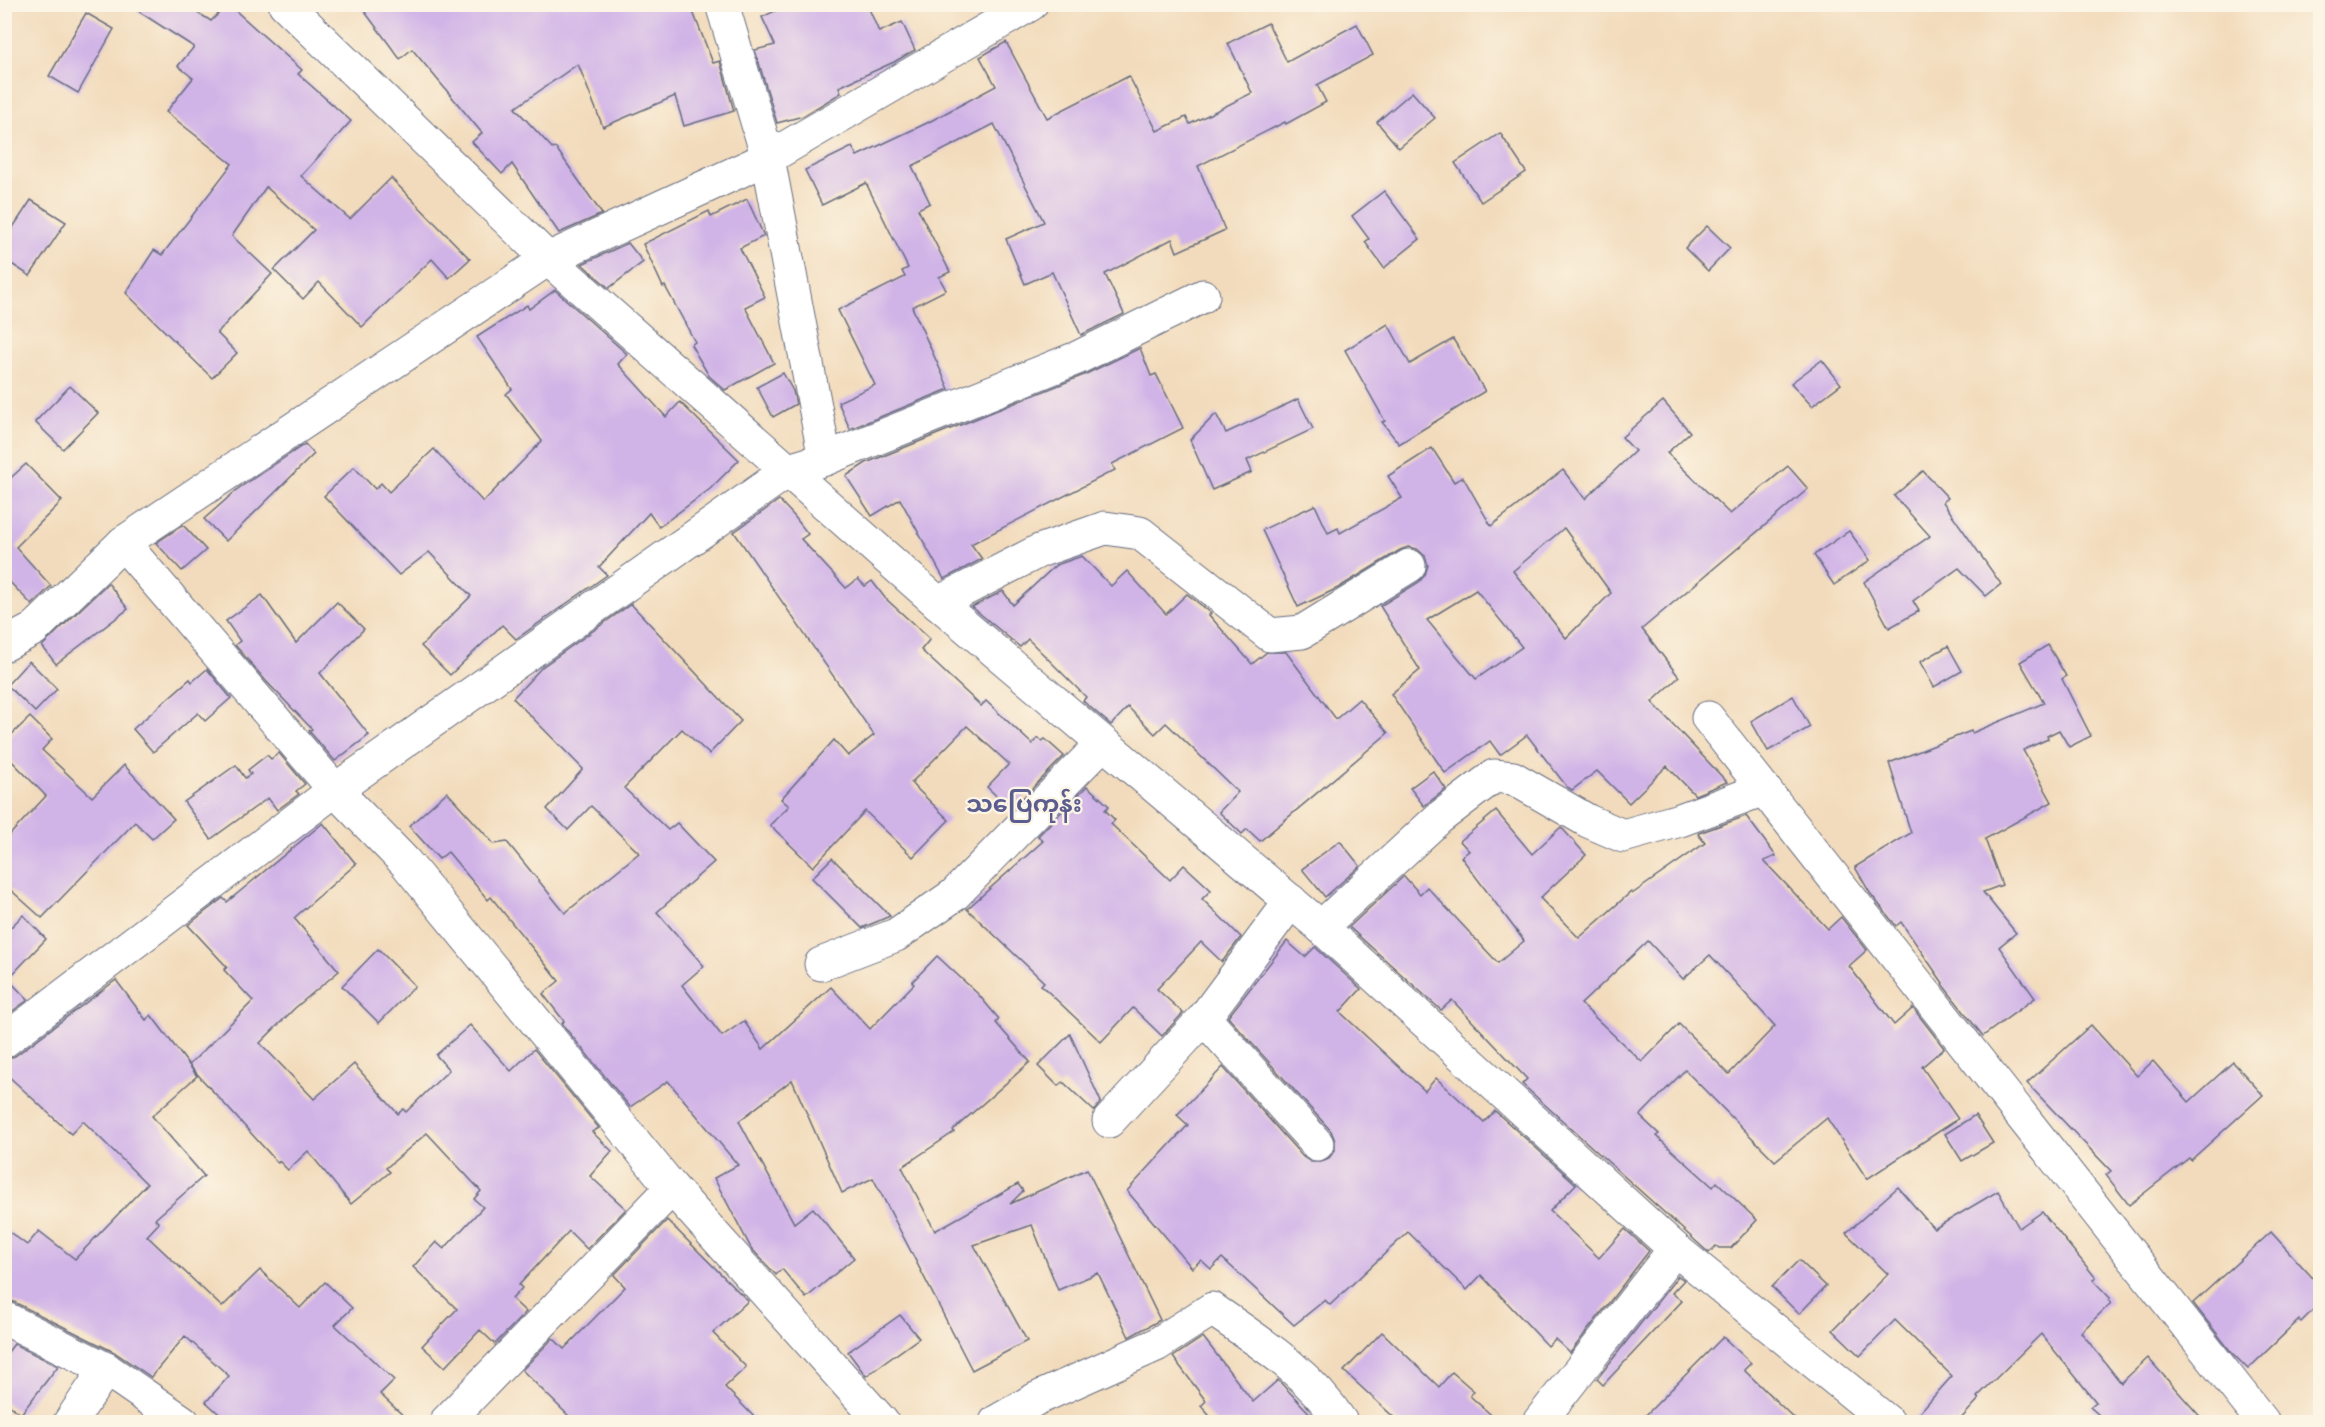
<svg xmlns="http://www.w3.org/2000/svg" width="2325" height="1427" font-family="Kalam,'Noto Sans Myanmar',sans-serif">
<rect width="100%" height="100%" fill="#fcf5e5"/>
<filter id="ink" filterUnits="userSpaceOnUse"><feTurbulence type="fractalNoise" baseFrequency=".0167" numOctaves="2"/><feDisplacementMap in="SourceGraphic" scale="12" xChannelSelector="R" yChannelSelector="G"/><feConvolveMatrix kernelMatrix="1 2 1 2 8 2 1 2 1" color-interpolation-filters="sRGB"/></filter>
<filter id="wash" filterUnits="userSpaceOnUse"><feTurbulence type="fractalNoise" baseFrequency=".008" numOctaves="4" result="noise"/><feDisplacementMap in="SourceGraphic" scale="24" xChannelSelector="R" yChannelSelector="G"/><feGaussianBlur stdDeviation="1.35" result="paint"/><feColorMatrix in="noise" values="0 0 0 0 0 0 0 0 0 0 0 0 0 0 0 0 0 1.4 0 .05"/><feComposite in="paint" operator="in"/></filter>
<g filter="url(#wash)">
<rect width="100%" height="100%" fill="#f2dbbc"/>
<g id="blocks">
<!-- building -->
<g fill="#d0b3e7" fill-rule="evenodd">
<polygon points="127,4 184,4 211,21 228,4 302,70 298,74 351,121 301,176 350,219 391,178 470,259 449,278 432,259 362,327 319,282 303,299 274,270 314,230 266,187 232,236 272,274 217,333 237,353 212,378 126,293 154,250 162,255 232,164 166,112 193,78 178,66 194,47"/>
<polygon points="359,4 690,4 713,63 720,61 734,111 684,126 675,96 603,127 578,64 515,108 553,149 556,148 602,214 559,233 512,164 502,174 472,142 482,133 412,49 400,59"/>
<polygon points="790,4 867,4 879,32 902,22 915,50 894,62 839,87 841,93 803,116 777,123 755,50 775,45 762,17"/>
<polygon points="86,13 114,29 78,93 49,76"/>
<polygon points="1268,23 1287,62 1357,24 1373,55 1317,85 1326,102 1286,124 1285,122 1198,166 1225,230 1177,252 1172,239 1105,274 1124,314 1081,335 1052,272 1025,284 1006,239 1044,222 994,124 912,166 930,203 918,209 950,272 939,277 946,290 912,307 949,389 850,429 838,402 875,385 838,310 905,277 902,271 908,268 866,183 822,205 805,170 852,147 857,156 927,123 996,86 980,57 1006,42 1047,118 1129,76 1157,131 1186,117 1190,124 1252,93 1228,43"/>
<polygon points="1412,92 1435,118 1399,148 1377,122"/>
<polygon points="1500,133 1526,172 1481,202 1455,163"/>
<polygon points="1384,191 1420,239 1384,268 1365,242 1369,239 1352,216"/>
<polygon points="747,199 764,236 740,248 765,297 745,307 774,363 725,390 709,376 691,345 695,342 665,286 663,287 643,244 709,211 711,217"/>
<polygon points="31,200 66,222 30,276 4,259 4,241"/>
<polygon points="1707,226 1730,248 1708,271 1685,248"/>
<polygon points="628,243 643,262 609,288 582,264"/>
<polygon points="555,290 627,354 618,364 666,417 680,402 739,460 710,489 659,527 649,513 599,567 607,575 516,639 502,625 450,675 421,646 471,596 429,552 399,575 324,496 354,467 375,489 381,483 389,492 434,449 483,502 542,441 506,394 512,389 477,337 527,305 529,309"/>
<polygon points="1388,324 1410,364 1453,339 1485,391 1399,444 1382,422 1385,421 1345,350"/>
<polygon points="1140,348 1151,376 1156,374 1183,428 1112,464 1115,470 971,544 982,559 944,579 900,499 872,516 846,476 866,463 1084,375"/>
<polygon points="1822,360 1841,384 1812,406 1791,383"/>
<polygon points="783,373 793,391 796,404 773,417 757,387"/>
<polygon points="70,386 98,413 63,449 35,422"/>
<polygon points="1298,399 1313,429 1247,460 1252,472 1212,490 1190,440 1216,414 1226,433"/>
<path d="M1663,401l27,31 -23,21 63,61 58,-48 20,23 -166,140 37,48 -27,25 75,80 -32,13 -28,-29 -38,37 -32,-32 -25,19 -5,-3 -40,-52 -27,20 -10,-14 -45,32 -54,-79 29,-24 -40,-64 39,-24 6,-7 3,-10 -3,-9 -8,-7 -9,-2 -8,3 -62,38 -40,19 -36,-77 53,-25 13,28 10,-5 2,5 62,-35 -14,-22 44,-28 22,34 9,-5 28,49 72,-56 22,29 50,-48 -13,-14zM1564,528l47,65 -45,45 -53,-67zM1476,590l46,57 -46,32 -49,-59z"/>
<polygon points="305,444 314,454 226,541 204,519 239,488"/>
<polygon points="26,464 62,501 16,547 51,586 32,605 4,576 4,484"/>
<polygon points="1923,471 1948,498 1943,502 2001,584 1986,596 1959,568 1913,601 1919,611 1889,628 1864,582 1930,536 1894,496"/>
<polygon points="779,500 794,516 808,534 801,539 846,588 858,579 865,586 872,581 885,598 930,639 921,650 981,706 986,701 1032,744 1038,738 1042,741 1045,739 1064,756 1011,810 987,787 1009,764 967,726 911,783 949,820 913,857 865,811 813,867 770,825 789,806 781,799 834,740 848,756 874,735 734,532"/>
<polygon points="183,525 206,550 182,571 156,543"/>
<polygon points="1849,531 1870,560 1834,585 1814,555"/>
<polygon points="1082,556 1111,586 1127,571 1166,614 1187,594 1211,613 1209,615 1252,664 1267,652 1286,652 1336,719 1359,699 1388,733 1260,841 1247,829 1242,834 1219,812 1238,792 1166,723 1155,734 1128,707 1111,725 1083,701 1086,697 1028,639 1020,647 972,607 1003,591 1013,605 1056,565"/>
<polygon points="108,583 128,609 56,664 42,646"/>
<polygon points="262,595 296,643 337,602 364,629 320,673 369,735 335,761 309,731 312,729 266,681 235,645 240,641 226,621"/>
<polygon points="631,604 741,721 709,754 682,729 624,788 668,830 677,823 714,862 657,912 704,966 682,985 722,1036 744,1021 763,1049 831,987 870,1029 914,984 912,982 937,956 978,994 999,1019 996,1023 1030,1062 953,1130 954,1132 902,1167 935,1231 1018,1184 1023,1191 1010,1204 1087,1169 1160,1320 1129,1337 1098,1273 1058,1290 1032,1225 974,1245 1027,1341 972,1370 873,1178 842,1193 792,1080 739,1121 794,1223 813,1208 854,1258 806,1298 782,1269 776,1275 751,1248 714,1178 738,1165 668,1081 630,1107 562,1024 564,1021 543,994 559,981 491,897 488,900 448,852 439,859 409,826 447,792 494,844 507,842 565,913 639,853 591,806 568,830 547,809 583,769 513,698 542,667"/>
<polygon points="2048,645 2066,676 2062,679 2091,736 2069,747 2059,730 2047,736 2048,739 2023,750 2052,802 1985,839 2002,885 1983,892 2016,933 1999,947 2035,998 1983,1036 1942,984 1943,983 1901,922 1896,926 1870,893 1855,867 1911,833 1889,763 1971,731 1972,733 2044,703 2020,662"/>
<polygon points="1948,646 1962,671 1934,687 1920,662"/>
<polygon points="29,661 57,689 35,712 7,685"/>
<polygon points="207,669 231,698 205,721 198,713 153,752 133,729 190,679 192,682"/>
<polygon points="1793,696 1810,727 1768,751 1751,721"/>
<polygon points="30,717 52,739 42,750 92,797 124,765 174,819 152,839 135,822 42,918 4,884 4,841 46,796 4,753 4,742"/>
<polygon points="279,753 305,784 296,791 299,794 277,810 268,798 211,839 184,802 236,765 245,778 251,774 248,770 267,755 271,759"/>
<polygon points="1433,771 1446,789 1424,806 1410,788"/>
<polygon points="1087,786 1109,806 1105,810 1115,820 1111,824 1170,880 1184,865 1211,890 1202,899 1241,937 1222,962 1201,942 1157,989 1183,1013 1162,1036 1133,1008 1101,1042 1041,985 1044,982 967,909 1043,841 1038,836"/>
<path d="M1496,811l36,43 29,-27 25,28 -46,43 39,40 52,-46 1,2 73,-51 -7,-9 1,-1 47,-17 30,40 -12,5 64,68 13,-12 26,33 -18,16 45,59 19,-17 31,40 -22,19 36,52 -91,60 -40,-61 -52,43 -90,-91 -45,46 19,18 -3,2 57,51 4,-5 40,38 -26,28h-12l-3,-2 -7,7 -187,-169 5,-5 -75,-79 -11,10 -92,-83 55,-51 16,18 7,-7 71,76 26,-22 -63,-84 8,-6 -9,-10zM1648,941l35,38 27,-24 65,71 -46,48 -50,-50 -37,38 -61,-58z"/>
<polygon points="323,823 356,864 294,918 339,971 295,1008 260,1043 314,1099 354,1064 398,1114 403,1109 406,1112 449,1070 436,1055 470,1025 511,1071 534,1049 599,1128 592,1132 612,1151 590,1176 626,1209 587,1249 569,1231 519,1285 522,1288 512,1299 526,1312 495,1344 480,1330 445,1367 422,1346 457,1309 413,1267 436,1242 444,1249 483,1207 474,1199 481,1191 427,1133 386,1168 390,1172 351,1204 308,1151 288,1170 279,1161 278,1163 189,1065 197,1076 152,1116 204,1176 155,1219 159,1223 147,1236 222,1307 260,1270 300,1308 325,1282 352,1308 335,1325 394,1380 380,1394 410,1422 228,1422 206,1402 229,1376 185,1336 151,1377 114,1352 12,1301 4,1300 4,1228 27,1245 39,1231 75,1259 147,1184 83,1121 71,1134 4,1072 4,1059 15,1056 116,980 146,1020 151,1015 189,1065 253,1001 224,970 227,967 188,925 223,898 227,902"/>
<polygon points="1340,841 1360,866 1325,897 1302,869"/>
<polygon points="832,858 890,916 862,928 812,878"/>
<polygon points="23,915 46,939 8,979 28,1000 4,1017 4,934"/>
<polygon points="1287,941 1305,957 1315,947 1361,989 1340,1012 1425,1091 1436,1078 1484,1122 1495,1111 1576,1184 1550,1211 1599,1258 1625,1229 1649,1251 1570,1353 1555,1339 1548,1346 1481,1275 1467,1290 1408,1232 1330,1305 1325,1300 1294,1325 1222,1258 1211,1269 1201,1260 1192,1268 1127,1191 1188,1125 1177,1115 1223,1067 1303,1157 1311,1162 1320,1162 1329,1158 1335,1150 1335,1141 1331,1131 1228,1017"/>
<polygon points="378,949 415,986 379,1023 342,986"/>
<polygon points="2091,1025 2137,1076 2153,1061 2189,1102 2233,1062 2263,1095 2191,1160 2189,1158 2129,1205 2106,1175 2111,1171 2027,1083"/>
<polygon points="1070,1034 1101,1102 1094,1111 1063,1082 1058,1086 1038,1066"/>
<polygon points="1975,1115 1993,1143 1962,1161 1945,1134"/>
<polygon points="1898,1187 1934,1229 1998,1191 2019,1228 2042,1212 2096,1278 2093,1280 2110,1298 2108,1300 2111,1303 2081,1332 2121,1383 2148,1358 2205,1422 2107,1422 2090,1407 2096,1402 2041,1334 1977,1397 1979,1399 1958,1422 1911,1422 1952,1376 1895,1320 1860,1356 1833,1330 1888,1274 1846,1233"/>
<polygon points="667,1220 748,1301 713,1333 746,1367 725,1387 759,1422 575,1422 522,1370 553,1338 564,1349 625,1287 614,1275"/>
<polygon points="2271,1232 2320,1286 2320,1303 2301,1322 2299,1320 2248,1369 2232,1353 2193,1303"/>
<polygon points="1799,1260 1826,1286 1799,1314 1772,1287"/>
<polygon points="1678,1276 1684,1280 1672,1293 1682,1301 1603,1385 1597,1379"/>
<polygon points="900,1315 919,1338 866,1376 848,1352"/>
<polygon points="1382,1332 1439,1387 1452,1372 1474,1391 1470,1396 1499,1422 1399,1422 1344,1371"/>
<polygon points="1203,1337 1253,1402 1278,1380 1318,1422 1215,1422 1201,1406 1206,1401 1173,1357"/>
<polygon points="1723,1337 1751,1363 1744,1370 1798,1422 1639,1422"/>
<polygon points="14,1344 58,1366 21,1414 4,1401 4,1357"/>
</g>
</g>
</g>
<g filter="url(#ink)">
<use href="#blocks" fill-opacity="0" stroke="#666b7f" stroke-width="1.5"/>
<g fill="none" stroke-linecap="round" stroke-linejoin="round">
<!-- minor casing -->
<g stroke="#666b7f" stroke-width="35">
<g id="minor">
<polyline points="285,4 548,259 938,603 1321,927 1675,1249 1888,1422"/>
<polyline points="722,4 768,158 825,459"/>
<polyline points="123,543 335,790 405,862 672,1188 882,1422"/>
<polyline points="938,603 1039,551 1105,528 1140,533 1270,635 1302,632 1409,566"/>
<polyline points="4,645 34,629 123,543 548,259 768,158 1031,4"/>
<polyline points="1708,718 2263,1422"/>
<polyline points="1321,927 1439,818 1494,776 1513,778 1588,821 1623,836 1680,820 1764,789"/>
<polyline points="821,964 896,935 954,895 1103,743"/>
<polyline points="1204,1018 1317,1144"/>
<polyline points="4,1041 335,790 789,470 825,459 1077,358 1203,296"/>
<polyline points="1109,1121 1204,1018 1291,901"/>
<polyline points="4,1318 106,1369 183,1422"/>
<polyline points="70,1422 106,1369"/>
<polyline points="446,1422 672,1188"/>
<path d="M996,1422l40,-23 120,-54 56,-36c49,34 95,62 129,113"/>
<polyline points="1539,1422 1675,1249"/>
</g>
</g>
<!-- minor -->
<use href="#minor" stroke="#fff" stroke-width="33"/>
</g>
</g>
<g text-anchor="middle" stroke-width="4.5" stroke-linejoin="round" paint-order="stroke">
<!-- quarter labels -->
<g font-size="24" font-weight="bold" fill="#5a5d8e" stroke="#fcf5e5">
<text x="1024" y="812">သပြေကုန်း</text>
</g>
</g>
<!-- margin -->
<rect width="2325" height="1427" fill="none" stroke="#fcf5e5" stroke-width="24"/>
</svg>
